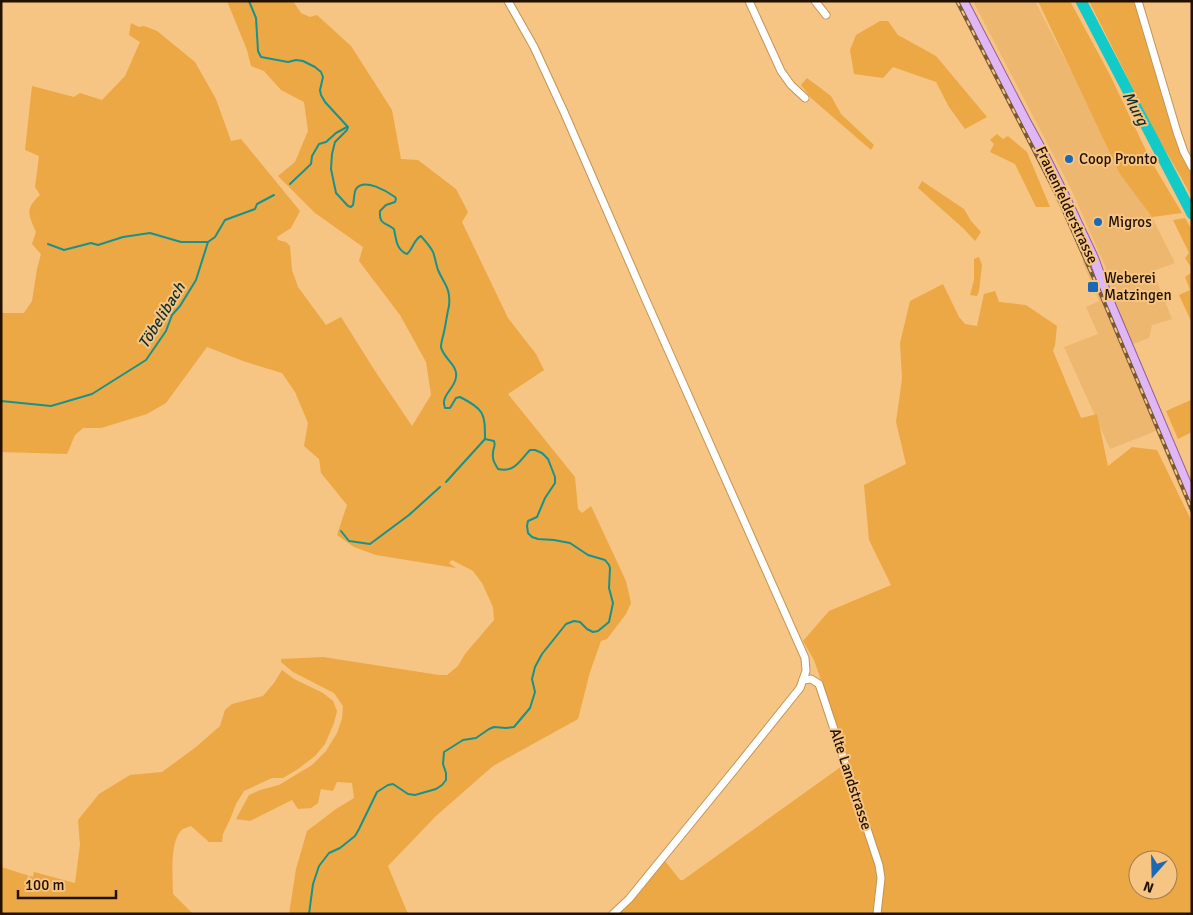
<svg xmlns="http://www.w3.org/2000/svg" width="1193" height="915" font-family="Signika,sans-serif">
<rect width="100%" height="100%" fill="#f6c483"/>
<!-- built -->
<polygon fill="#edb76f" points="956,1 960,1 1035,146 1059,194 1090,261 1105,299 1114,295 1105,266 1072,191 973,1 1035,1 1074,77 1120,173 1152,217 1175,263 1153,271 1172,319 1152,325 1149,338 1125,347 1192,506 1192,517 1156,431 1110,449 1064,347 1098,334 1086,307 1099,301 1094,288 1092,288 1091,285 1092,284 1082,261 1084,260 1046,177"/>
<!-- green -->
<g fill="#eca845" fill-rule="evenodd">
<path d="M227,1h66l8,12 9,4 7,-2 34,31 41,64 9,49 17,1 38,29 12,23 -6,10 46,96 28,36 8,16 -36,24 67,83 3,32 4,4 9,-7 35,75 5,22 -5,11 -19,25 -6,2 -11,31 -12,47 -85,47 -57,50 -48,50 20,48h-119l7,-45 11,-38 29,-22 18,-11 -2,-15 -15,-1 -4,9 -12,-2 -3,14 -7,5 -13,1 -6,-9 -42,21 -14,-2 13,-24 11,-5 19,-5 33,-20 14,-14 11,-18 5,-14 1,-13 -9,-13 -41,-21 -12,-10v-3l42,-2 116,18h8l11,-9 7,-12 29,-34 -1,-13 -11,-24 -9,-12 -21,-11 -3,3 7,5 -80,-13 -22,-8 -17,-12 10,-30 -26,-32 -2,-14 -15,-13 4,-23 -13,-31 -13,-19 -39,-12 -36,-14 -41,56 -19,11 -46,14h-18l-8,7 -8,19 -66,-2v-139h23l8,-12 5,-32 4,-15 -9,-10 4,-12c-8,-18 -11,-23 4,-37l-5,-8 4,-31 -14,-6 7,-64 42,11 6,-4 22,7 23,-24 15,-34 -11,-7 2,-12 8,4 5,-1 13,5 38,31 21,37 15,42 10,-2 59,72 -9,17 -14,9 1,3 8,2 4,4 2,24 6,17 28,38 15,-8 34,54 37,55 19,-31 -5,-33 -26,-47 -41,-54 4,-14 -48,-34 -37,-37 17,-14 13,-31 -4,-29 -23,-12 -17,-19 -13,-5 -4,-16z"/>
<polygon points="1038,1 1070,1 1110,75 1151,161 1182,213 1152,217 1120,174"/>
<polygon points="1089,1 1137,1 1192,170 1192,198 1182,179 1157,136"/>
<polygon points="880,21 888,21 898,35 936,56 987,117 965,129 949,107 936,82 893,67 883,78 854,74 850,50 856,35"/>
<polygon points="807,78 831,96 841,114 874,145 871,150 811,98 801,85"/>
<polygon points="997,134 1003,139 1008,136 1027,152 1050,207 1036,207 1015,164 990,152 994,144 990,140"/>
<polygon points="922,181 964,209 971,221 981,232 975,241 964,229 918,188"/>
<polygon points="1185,218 1192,230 1192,269 1185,258 1189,253 1173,220"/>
<polygon points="979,257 982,265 979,291 977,296 970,295 974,280 974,259"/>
<polygon points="1192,272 1192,323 1179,295 1190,290 1185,277"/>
<path d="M943,284l16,33 6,7 12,2 7,-32 11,-3 4,11 27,3 31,21 -2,19 -2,6 28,67 16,-4 11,52 24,-19 25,3 35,72v392h-575l23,-24 25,-29 15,19h3l166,-119 -35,-101 -11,-19 26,-30 62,-26 -22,-45 -5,-55 42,-21 -10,-42 6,-43 -2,-36 10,-42zM1138,860h30v30h-30z"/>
<polygon points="1191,400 1192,432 1178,439 1166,411"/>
<path d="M282,670l12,9 29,14 10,8 4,10 -3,12 -9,21 -10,12 -17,13 -15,9h-11l-28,13 -8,13 -5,13 -8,17 -1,8h-13l-18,-16c-1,0 -7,3 -8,3 -14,10 -10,49 -10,65l20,20h-192v-47l32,10 1,-5 41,11 5,-38 -2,-25 21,-26 31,-19 32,-3 34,-25 24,-21 5,-16 7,-6 31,-8 11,-13z"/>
</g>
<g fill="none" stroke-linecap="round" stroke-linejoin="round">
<!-- stream -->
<g stroke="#17928c" stroke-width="2">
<path d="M249,1l7,17 2,33 3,6 27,5 8,-2 7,1 12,6 6,5 2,5 -3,13 1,5 4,7 23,25 -1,3 -12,12 -3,12 -1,15 5,24 12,13 3,1 2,-2c1,-4 1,-13 3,-16 8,-12 32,3 39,8l1,2 -1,3 -9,3 -6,6c-1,13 4,11 14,18 2,9 2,21 13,25 6,-5 7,-15 14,-18 4,5 9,10 12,16 2,5 3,12 5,18 6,14 13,18 11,36 -2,8 -3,17 -5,26 -1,5 -3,10 -3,15 2,11 17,18 15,30 -1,12 -16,18 -11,31h5l6,-10 4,-1c24,12 25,16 25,42l9,2c2,5 -1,7 -1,12 -1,7 2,11 5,16 17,4 22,-9 32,-19h5l7,3 6,6 7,18v6l-10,15 -8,19 -9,4 -1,5 1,7 4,4 6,2 16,1 16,3 18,12 17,5 4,5 1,3 -1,20 4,15 -4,19 -11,9 -5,1 -6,-3 -7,-7 -6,-1 -8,3 -24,30 -7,13 -3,12 3,13 -5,16 -16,19 -8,1 -12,-1 -5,2 -13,9 -13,2 -19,12 -1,12 3,9v7l-4,5 -6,4 -21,6 -7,-1 -15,-10 -5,1 -11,7 -18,37 -4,7 -15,12 -11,5 -10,13 -6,18 -4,30"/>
<polyline points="290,184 311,164 312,156 319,144 326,142 336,133 347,127"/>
<polyline points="48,244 64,250 91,243 98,245 123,237 150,233 181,242 208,242"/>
<polyline points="1,401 51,406 92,394 146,360 166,331 172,315 180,306 196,280 208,242 215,237 225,220 255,209 257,204 274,195"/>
<polyline points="446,482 485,439"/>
<polyline points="341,531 349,541 370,544 409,515 440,487"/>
</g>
<!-- river -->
<polyline stroke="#12cac8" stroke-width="11" points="1081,1 1192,214"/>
<!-- minor casing -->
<g stroke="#c39454" stroke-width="9">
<g id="minor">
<polyline points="508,1 534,47 564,112 645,298 805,658 806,671 800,688 735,769 629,899 613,914"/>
<polyline points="749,1 781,71 791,85 805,98"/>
<polyline points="815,1 826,15"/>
<polyline points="1138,1 1177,132 1184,152 1192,167"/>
<polyline points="803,680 811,679 819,684 879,865 881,878 877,914"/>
</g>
</g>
<!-- major casing -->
<g stroke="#905e9b" stroke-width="11">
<polyline id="major" points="963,1 1025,120 1042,151 1065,197 1094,259 1109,301 1192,497"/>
</g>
<!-- minor -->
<use href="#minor" stroke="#fff" stroke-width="7"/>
<!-- major -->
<use href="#major" stroke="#e0b7f5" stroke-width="9"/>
<!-- rail casing -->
<g stroke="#775935" stroke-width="4">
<polyline id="rail" points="957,1 1057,195 1099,290 1192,510"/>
</g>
<!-- rail -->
<use href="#rail" stroke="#f6c483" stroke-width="2" stroke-dasharray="5.5" stroke-linecap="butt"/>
</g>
<!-- markers -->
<g fill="#1b68b7" stroke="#f6c483" stroke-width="2">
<circle cx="1069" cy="159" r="5"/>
<circle cx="1098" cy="222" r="5"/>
<rect x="1087" y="281" width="12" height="12" rx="2.5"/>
</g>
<g text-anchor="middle" stroke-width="4" stroke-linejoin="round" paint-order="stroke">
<!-- poi labels -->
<g font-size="15" fill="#210" stroke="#f6c483" text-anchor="start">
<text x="1079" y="164">Coop Pronto</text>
<text x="1108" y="227">Migros</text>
<text x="1104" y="283">Weberei<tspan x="1104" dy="17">Matzingen</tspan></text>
</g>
<!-- street labels -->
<g font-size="15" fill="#210" stroke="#f6c483">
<text transform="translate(1067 205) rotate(65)" y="5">Frauenfelderstrasse</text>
<text transform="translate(851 779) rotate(72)" y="5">Alte Landstrasse</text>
</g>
<!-- water labels -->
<g font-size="16" font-style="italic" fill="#0f302f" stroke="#f6c483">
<text transform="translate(1136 108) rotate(62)" y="6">Murg</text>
<text transform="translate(161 315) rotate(-58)" y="6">Töbelibach</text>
</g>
</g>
<!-- border -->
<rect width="1193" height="915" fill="none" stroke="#221100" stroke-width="5"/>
<!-- north arrow -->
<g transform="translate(1153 875) rotate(200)"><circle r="24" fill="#f6c483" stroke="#a17c4f"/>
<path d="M0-4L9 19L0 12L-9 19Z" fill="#1b68b7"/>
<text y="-8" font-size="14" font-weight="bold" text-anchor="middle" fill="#221100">N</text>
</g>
<!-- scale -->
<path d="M18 890v8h98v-8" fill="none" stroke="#221100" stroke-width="2.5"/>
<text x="25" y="890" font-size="15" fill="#221100" stroke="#f6c483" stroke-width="4" paint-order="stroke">100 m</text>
</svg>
